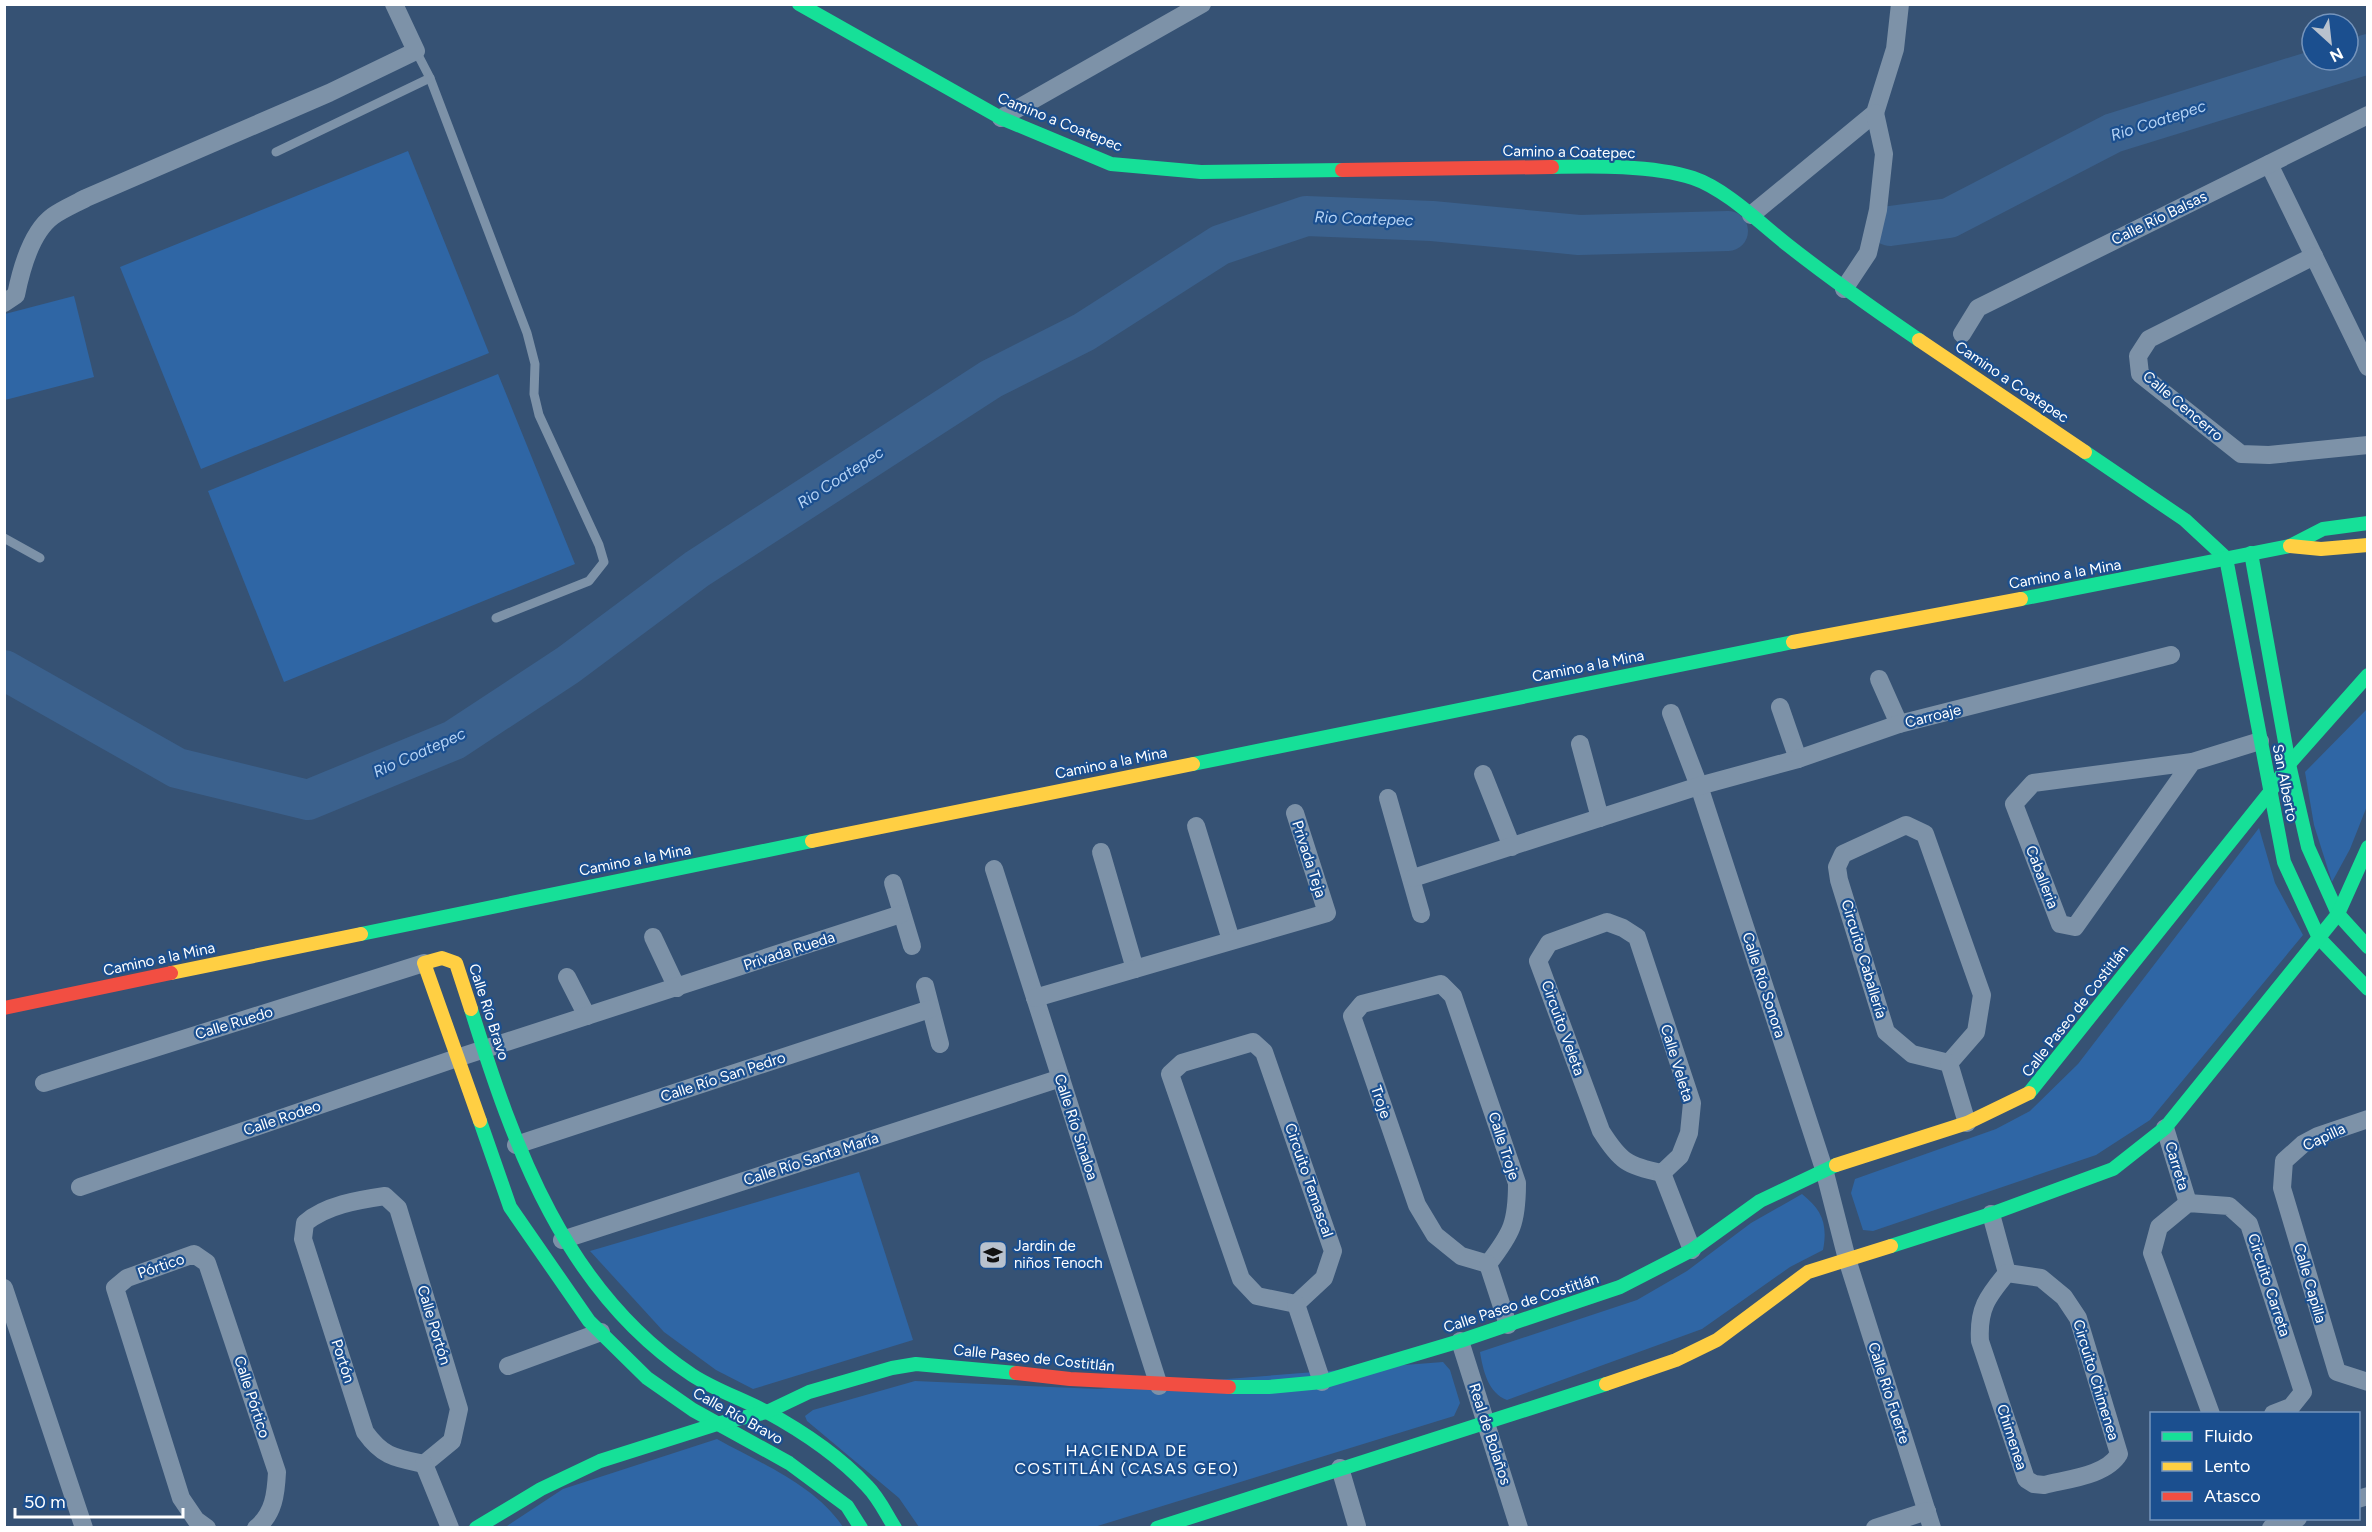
<svg xmlns="http://www.w3.org/2000/svg" width="2372" height="1532" font-family="Figtree,sans-serif">
<rect width="100%" height="100%" fill="#365274"/>
<!-- green -->
<g fill="#2f66a5">
<polygon points="408,151 489,353 201,469 120,267"/>
<polygon points="74,296 94,377 5,400 5,314"/>
<polygon points="498,374 575,564 284,682 208,491"/>
<polygon points="2367,709 2367,806 2350,849 2332,882 2314,825 2305,772"/>
<polygon points="2259,828 2275,883 2303,935 2150,1120 2096,1155 1873,1231 1863,1230 1851,1193 1855,1179 1996,1129 2030,1111 2078,1064"/>
<polygon points="859,1172 913,1340 753,1389 716,1370 664,1332 590,1251"/>
<path d="M1802,1194c20,16 26,30 21,56l-33,17 -88,62 -195,71c-19,-7 -24,-30 -27,-48l157,-52 50,-29 64,-48z"/>
<polygon points="1443,1362 1450,1370 1460,1403 1454,1416 1091,1528 919,1527 899,1498 807,1421 805,1416 813,1410 915,1381 1098,1389"/>
<path d="M717,1439c43,24 98,46 126,88l-339,1 59,-39z"/>
</g>
<g fill="none" stroke-linecap="round" stroke-linejoin="round">
<!-- river -->
<g stroke="#3b618d" stroke-width="40">
<polyline points="1890,226 1949,218 2113,133 2368,54"/>
<polyline points="4,670 177,768 308,800 454,740 568,665 697,569 991,379 1084,332 1220,245 1306,216 1432,221 1579,235 1728,231"/>
</g>
<!-- lane -->
<g stroke="#7d92a8" stroke-width="9">
<polyline points="416,51 430,78 527,333 535,364 534,394 539,415 599,545 604,562 589,581 496,618"/>
<polyline points="276,152 430,78"/>
<polyline points="4,538 40,558"/>
</g>
<!-- street -->
<g stroke="#7d92a8" stroke-width="18">
<polyline points="1001,118 1202,4"/>
<polyline points="2269,164 2368,367"/>
<polyline points="1751,215 1875,113 1895,49 1900,4"/>
<polyline points="2314,256 2149,339 2138,356 2140,374 2241,454 2269,455 2368,445"/>
<polyline points="1844,289 1868,253 1878,210 1884,154 1875,113"/>
<path d="M4,303l12,-8c5,-25 15,-63 37,-79 10,-7 22,-12 33,-18l243,-105 87,-42 -22,-47"/>
<polyline points="1962,334 1978,308 2368,115"/>
<polyline points="1879,679 1899,724"/>
<polyline points="1780,707 1798,759"/>
<polyline points="1671,713 1699,786 1824,1169 1847,1259 1932,1528"/>
<polyline points="1580,744 1600,818"/>
<polyline points="2192,762 2075,927 2060,924 2014,804 2033,783 2192,762 2260,741"/>
<polyline points="1483,774 1512,847"/>
<polyline points="1388,798 1421,914"/>
<polygon points="1906,825 1925,834 1982,995 1976,1032 1949,1063 1912,1054 1886,1032 1839,880 1837,867 1843,854"/>
<polyline points="1196,826 1231,940"/>
<polyline points="1101,852 1135,969"/>
<polyline points="994,869 1159,1386"/>
<polyline points="1413,878 1699,786 1798,759 1899,724 2171,655"/>
<polyline points="893,883 912,946"/>
<path d="M1607,922l16,6 14,9 55,166 -3,30 -9,23 -18,17c-35,-7 -42,-12 -61,-42l-63,-170 11,-18z"/>
<polyline points="653,937 677,988"/>
<polyline points="567,977 587,1016"/>
<path d="M1441,984l12,12 64,187c0,40 -5,50 -29,81l-27,-8 -26,-21 -18,-30 -65,-189 10,-12z"/>
<polyline points="925,986 940,1044"/>
<polyline points="1035,998 1327,913 1295,813"/>
<polygon points="1253,1042 1264,1052 1333,1251 1324,1278 1296,1304 1257,1296 1241,1279 1170,1074 1182,1063"/>
<polyline points="1949,1063 1967,1123"/>
<polyline points="44,1083 424,963"/>
<polyline points="2368,1119 2318,1136 2303,1144 2284,1161 2282,1188 2337,1372 2368,1382"/>
<polyline points="2165,1128 2188,1203"/>
<polyline points="516,1145 930,1009"/>
<polyline points="1662,1173 1692,1250"/>
<polyline points="80,1187 457,1058 901,914"/>
<path d="M385,1196l13,12 61,201 -7,32 -28,23c-29,-6 -41,-7 -59,-32l-62,-193 2,-16c21,-18 53,-23 80,-27z"/>
<polyline points="1991,1214 2007,1273"/>
<polyline points="562,1240 1061,1078"/>
<polyline points="1488,1264 1508,1325"/>
<path d="M2007,1273l34,5 23,19 14,21 41,136c-13,22 -52,25 -75,31l-10,-1 -8,-5 -46,-138c-2,-32 7,-44 27,-68z"/>
<polyline points="4,1288 84,1528"/>
<polyline points="1296,1304 1322,1382"/>
<polyline points="1460,1341 1519,1528"/>
<polyline points="508,1366 601,1332"/>
<polyline points="2211,1414 2152,1253 2159,1227 2188,1203 2229,1206 2249,1224 2303,1392 2291,1407 2273,1414"/>
<polyline points="424,1464 450,1528"/>
<polyline points="1340,1468 1357,1526"/>
<polyline points="2358,1499 2368,1496"/>
<path d="M207,1528l-11,-8 -15,-22 -66,-210 12,-10 67,-24 13,9 70,209c-1,21 -3,42 -21,56"/>
<polyline points="1875,1528 1927,1511"/>
<polyline points="2271,1528 2298,1518"/>
</g>
<!-- fast -->
<g stroke="#16e098" stroke-width="14">
<polyline points="799,4 1001,118 1111,164 1201,172 1342,170"/>
<path d="M1552,167c41,-1 101,-2 141,11 33,11 69,47 96,68 42,33 86,64 130,94"/>
<polyline points="2085,452 2185,520 2226,558"/>
<polyline points="2251,553 2289,764 2308,847 2338,914 2368,947"/>
<polyline points="2226,558 2284,862 2319,938 2368,989"/>
<polyline points="2021,599 2290,546 2323,529 2368,523"/>
<polyline points="1193,764 1793,642"/>
<polyline points="361,934 812,841"/>
<path d="M471,1009c43,138 94,282 221,366 23,15 48,23 73,36 35,19 75,46 102,75 12,12 19,28 28,42"/>
<polyline points="2029,1093 2270,792 2289,764 2368,675"/>
<polyline points="480,1121 510,1207 589,1321 647,1378 693,1410 789,1463 847,1506 861,1528"/>
<polyline points="1891,1246 1991,1214 2113,1169 2165,1128 2338,914 2368,847"/>
<polyline points="1229,1387 1269,1387 1322,1382 1460,1341 1620,1287 1692,1250 1760,1201 1836,1165"/>
<polyline points="476,1528 541,1489 600,1461 720,1423 767,1412 809,1392 892,1368 916,1364 1016,1373"/>
<polyline points="1157,1528 1606,1384"/>
</g>
<!-- slow -->
<g stroke="#ffcf43" stroke-width="14">
<polyline points="1919,340 2085,452"/>
<polyline points="2290,546 2321,549 2368,545"/>
<polyline points="1793,642 2021,599"/>
<polyline points="812,841 1193,764"/>
<polyline points="171,973 361,934"/>
<polyline points="471,1009 456,963 442,958 424,963 480,1121"/>
<polyline points="1836,1165 1967,1123 2029,1093"/>
<polyline points="1606,1384 1676,1360 1717,1340 1808,1272 1891,1246"/>
</g>
<!-- jam -->
<g stroke="#f24e42" stroke-width="14">
<polyline points="1342,170 1552,167"/>
<polyline points="4,1008 171,973"/>
<polyline points="1016,1373 1070,1379 1229,1387"/>
</g>
</g>
<!-- icons -->
<defs>
<g id="school-square" transform="scale(1.5)"><rect x="-9" y="-9" width="18" height="18" rx="4" fill="#b9c2ce" stroke="#1b4f8f"/><path d="M0-5L7-2L0 1L-7-2ZM-4 1L0 2.5L4 1V4Q0 6-4 4Z" fill="#111"/></g>
</defs>
<g fill-rule="evenodd">
<use href="#school-square" x="993" y="1255"/>
</g>
<g text-anchor="middle" stroke-width="4.5" stroke-linejoin="round" paint-order="stroke">
<!-- street labels -->
<g font-size="15" fill="#fff" stroke="#1b4f8f">
<text transform="translate(1060 122) rotate(22)" y="5">Camino a Coatepec</text>
<text transform="translate(1569 152) rotate(1)" y="5">Camino a Coatepec</text>
<text transform="translate(2159 218) rotate(-26)" y="5">Calle Río Balsas</text>
<text transform="translate(2012 382) rotate(34)" y="5">Camino a Coatepec</text>
<text transform="translate(2183 406) rotate(40)" y="5">Calle Cencerro</text>
<text transform="translate(2065 574) rotate(-10)" y="5">Camino a la Mina</text>
<text transform="translate(1588 666) rotate(-11)" y="5">Camino a la Mina</text>
<text transform="translate(1933 716) rotate(-14)" y="5">Carroaje</text>
<text transform="translate(1111 763) rotate(-11)" y="5">Camino a la Mina</text>
<text transform="translate(2285 783) rotate(79)" y="5">San Alberto</text>
<text transform="translate(1309 859) rotate(72)" y="5">Privada Teja</text>
<text transform="translate(635 860) rotate(-11)" y="5">Camino a la Mina</text>
<text transform="translate(2042 877) rotate(69)" y="5">Caballeria</text>
<text transform="translate(789 951) rotate(-18)" y="5">Privada Rueda</text>
<text transform="translate(159 959) rotate(-12)" y="5">Camino a la Mina</text>
<text transform="translate(1864 959) rotate(73)" y="5">Circuito Caballería</text>
<text transform="translate(1764 985) rotate(72)" y="5">Calle Río Sonora</text>
<text transform="translate(2075 1011) rotate(-52)" y="5">Calle Paseo de Costitlán</text>
<text transform="translate(489 1012) rotate(72)" y="5">Calle Río Bravo</text>
<text transform="translate(234 1023) rotate(-17)" y="5">Calle Ruedo</text>
<text transform="translate(1563 1028) rotate(70)" y="5">Circuito Veleta</text>
<text transform="translate(1677 1063) rotate(73)" y="5">Calle Veleta</text>
<text transform="translate(723 1077) rotate(-18)" y="5">Calle Río San Pedro</text>
<text transform="translate(1381 1102) rotate(71)" y="5">Troje</text>
<text transform="translate(282 1118) rotate(-19)" y="5">Calle Rodeo</text>
<text transform="translate(1076 1127) rotate(72)" y="5">Calle Río Sinaloa</text>
<text transform="translate(2324 1137) rotate(-25)" y="5">Capilla</text>
<text transform="translate(1504 1146) rotate(72)" y="5">Calle Troje</text>
<text transform="translate(811 1159) rotate(-18)" y="5">Calle Río Santa María</text>
<text transform="translate(2177 1166) rotate(73)" y="5">Carreta</text>
<text transform="translate(1309 1180) rotate(71)" y="5">Circuito Temascal</text>
<text transform="translate(161 1266) rotate(-19)" y="5">Pórtico</text>
<text transform="translate(2310 1283) rotate(74)" y="5">Calle Capilla</text>
<text transform="translate(2269 1285) rotate(72)" y="5">Circuito Carreta</text>
<text transform="translate(1521 1303) rotate(-18)" y="5">Calle Paseo de Costitlán</text>
<text transform="translate(434 1325) rotate(73)" y="5">Calle Portón</text>
<text transform="translate(1034 1358) rotate(6)" y="5">Calle Paseo de Costitlán</text>
<text transform="translate(343 1361) rotate(72)" y="5">Portón</text>
<text transform="translate(2096 1380) rotate(73)" y="5">Circuito Chimenea</text>
<text transform="translate(1889 1393) rotate(72)" y="5">Calle Río Fuerte</text>
<text transform="translate(252 1397) rotate(72)" y="5">Calle Pórtico</text>
<text transform="translate(738 1416) rotate(29)" y="5">Calle Río Bravo</text>
<text transform="translate(1490 1434) rotate(72)" y="5">Real de Bolaños</text>
<text transform="translate(2012 1437) rotate(72)" y="5">Chimenea</text>
</g>
<!-- poi labels -->
<g font-size="15" fill="#fff" stroke="#1b4f8f" text-anchor="start">
<text x="1014" y="1251">Jardin de<tspan x="1014" dy="17">niños Tenoch</tspan></text>
</g>
<!-- water labels -->
<g font-size="16" font-style="italic" fill="#b5d3f5" stroke="#1b4f8f">
<text transform="translate(2158 120) rotate(-18)" y="6">Rio Coatepec</text>
<text transform="translate(1364 218) rotate(2)" y="6">Rio Coatepec</text>
<text transform="translate(840 477) rotate(-33)" y="6">Rio Coatepec</text>
<text transform="translate(419 752) rotate(-24)" y="6">Rio Coatepec</text>
</g>
<!-- neighbourhood labels -->
<g font-size="16" letter-spacing="1.5" fill="#fff" stroke="#1b4f8f">
<text x="1127" y="1456">HACIENDA DE<tspan x="1127" dy="18">COSTITLÁN (CASAS GEO)</tspan></text>
</g>
</g>
<!-- border -->
<rect width="2372" height="1532" fill="none" stroke="#ffffff" stroke-width="12"/>
<!-- legend -->
<rect x="2150" y="1412" width="210" height="108" fill="#1b4f8f" stroke="#7695bc" stroke-width="1.5"/>
<rect x="2162" y="1432" width="30" height="9" fill="#16e098" stroke="#7695bc" stroke-width="1.5"/>
<text x="2204" y="1442" font-size="18" fill="#ffffff">Fluido</text>
<rect x="2162" y="1462" width="30" height="9" fill="#ffcf43" stroke="#7695bc" stroke-width="1.5"/>
<text x="2204" y="1472" font-size="18" fill="#ffffff">Lento</text>
<rect x="2162" y="1492" width="30" height="9" fill="#f24e42" stroke="#7695bc" stroke-width="1.5"/>
<text x="2204" y="1502" font-size="18" fill="#ffffff">Atasco</text>
<!-- north arrow -->
<g transform="translate(2330 42) rotate(153)"><circle r="28" fill="#1b4f8f" stroke="#7695bc" stroke-width="1.5"/>
<path d="M0-4.5L10 22L0 15L-10 22Z" fill="#b9c2ce"/>
<text y="-9" font-size="16" font-weight="bold" text-anchor="middle" fill="#ffffff">N</text>
</g>
<!-- scale -->
<path d="M15 1508v9h168v-9" fill="none" stroke="#ffffff" stroke-width="3"/>
<text x="24" y="1508" font-size="18" fill="#ffffff" stroke="#1b4f8f" stroke-width="4.5" paint-order="stroke">50 m</text>
</svg>
